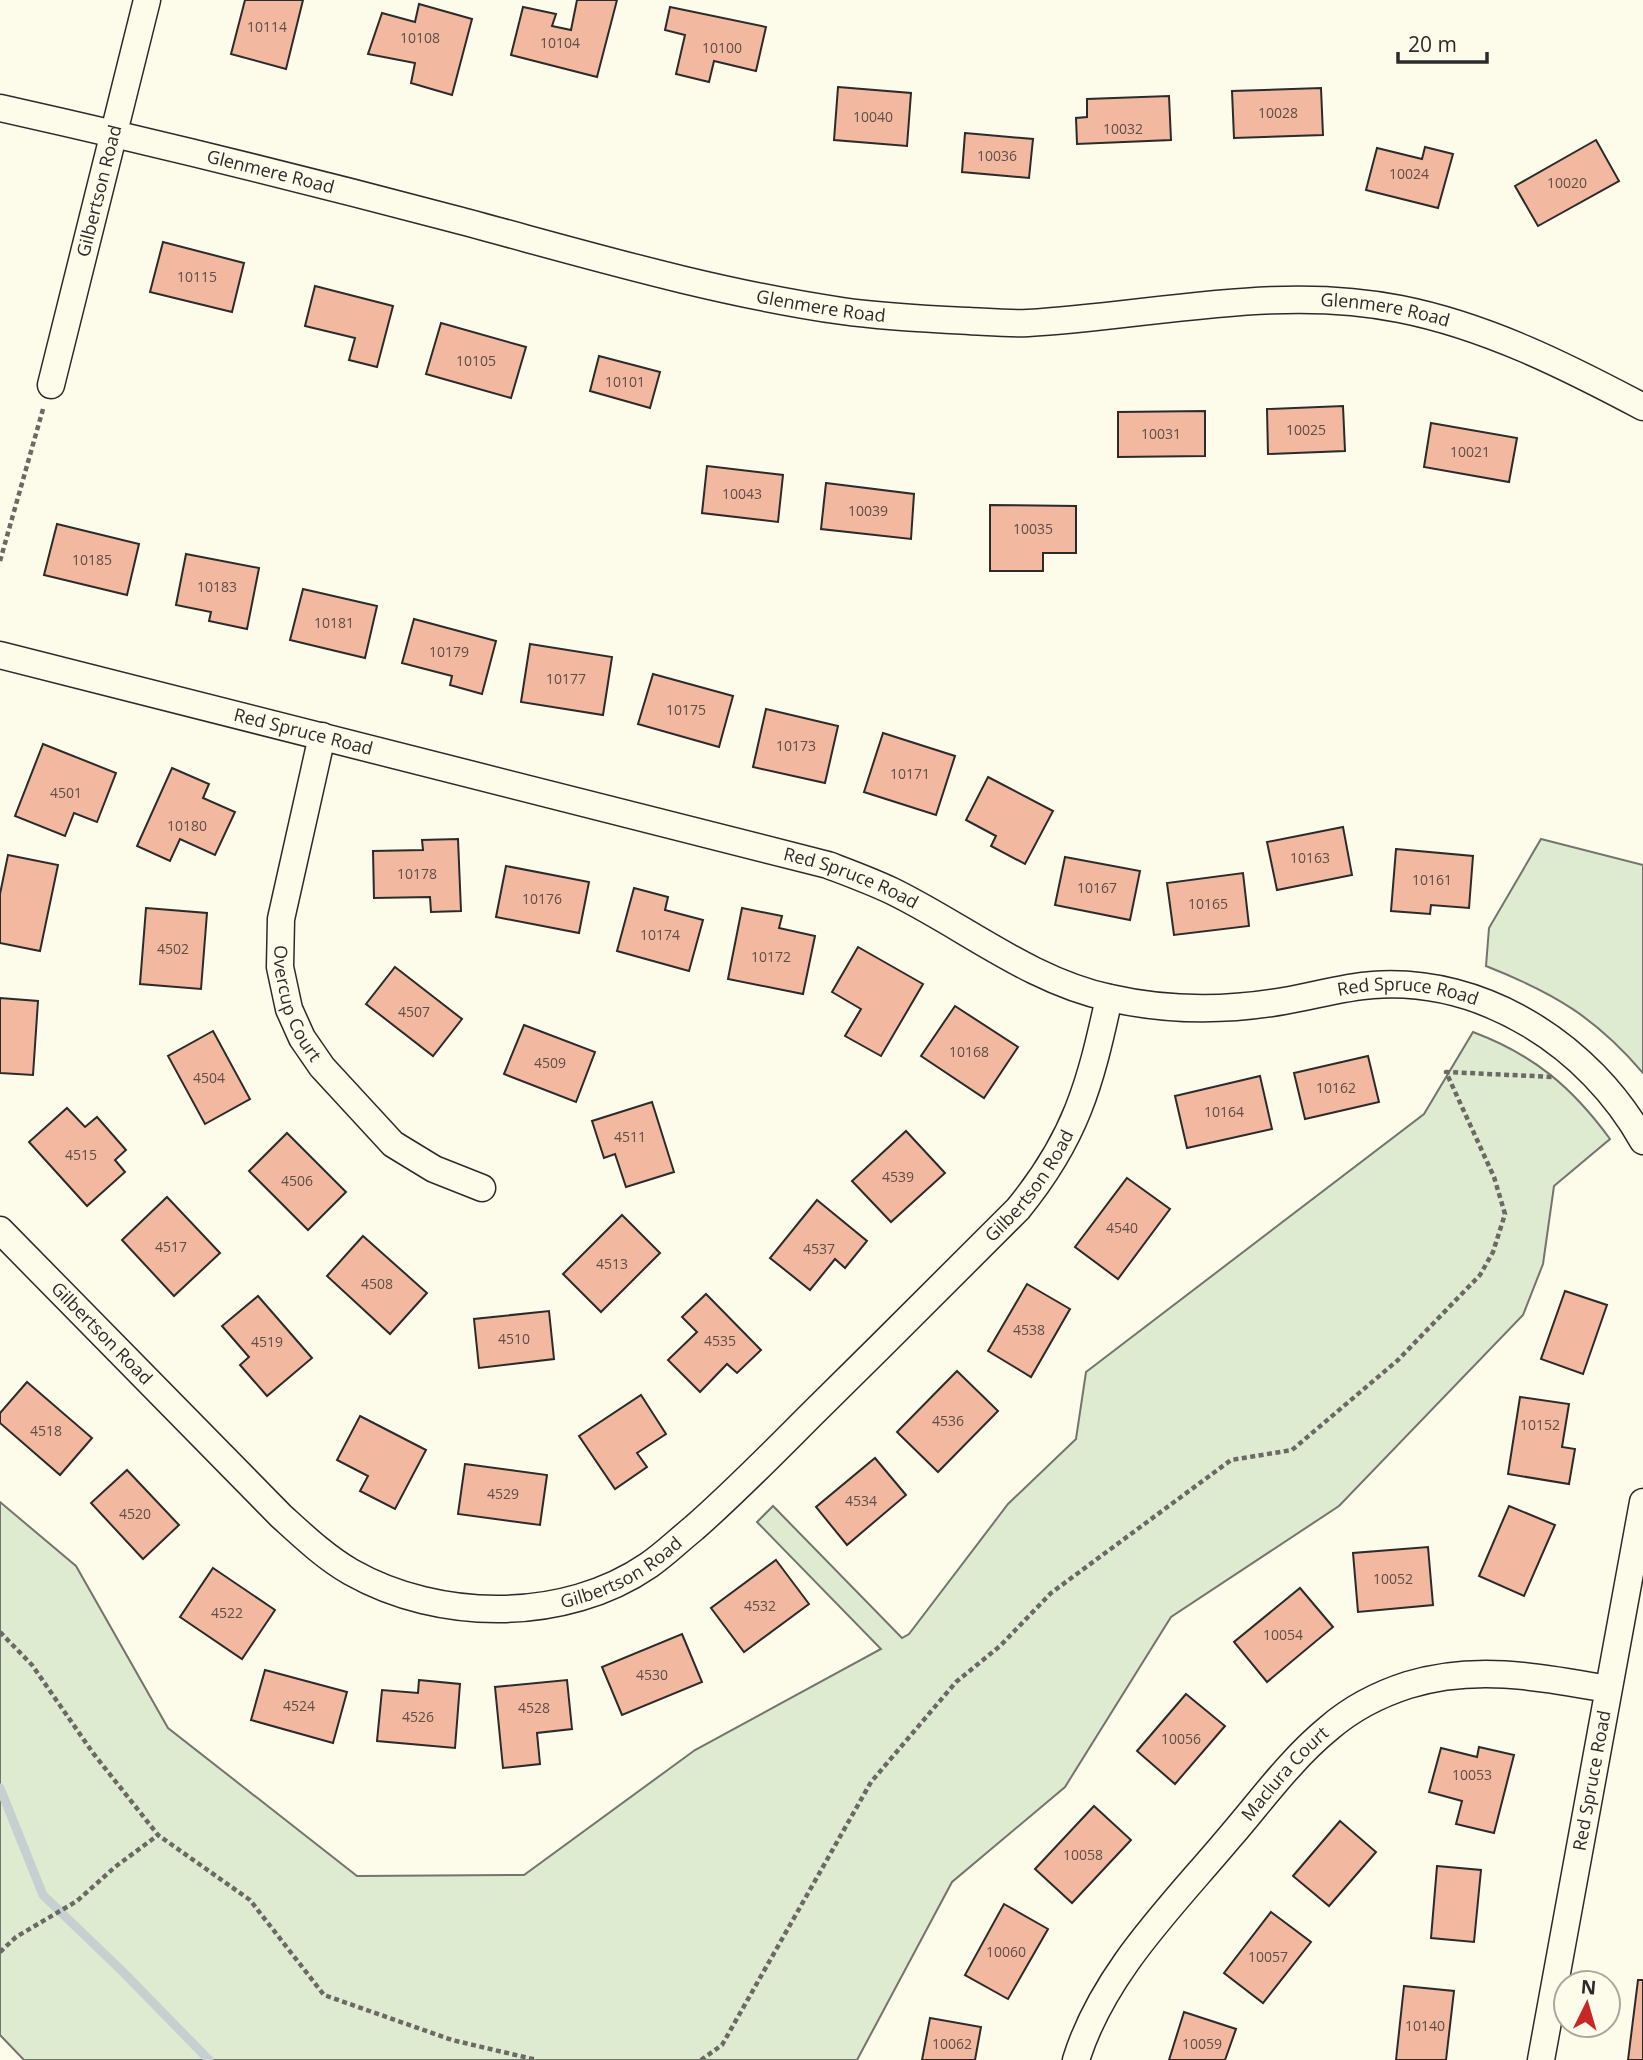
<svg xmlns="http://www.w3.org/2000/svg" width="1643" height="2060" font-family="'Open Sans',sans-serif">
<rect width="100%" height="100%" fill="#fdfbea"/>
<!-- green -->
<g fill="#deebd1" stroke="#74746e" stroke-width="2">
<path d="M1541,839l102,26v208c-48,-56 -89,-80 -157,-107l3,-38z"/>
<path d="M1473,1032c61,23 99,55 137,107l-56,47 -11,78 -20,51 -184,191 -168,111 -106,170 -113,95 -95,178h-833l-24,-25v-533l76,64 92,162 189,148 167,-1 171,-125 186,-101 -124,-127 16,-16 129,132 7,-4 99,-130 68,-65 10,-67 338,-258z"/>
</g>
<g fill="none" stroke-linecap="round" stroke-linejoin="round">
<!-- stream -->
<polyline stroke="#c7d0d0" stroke-width="9" points="0,1788 43,1895 123,1972 209,2060"/>
</g>
<!-- building -->
<g fill="#f2b8a0" stroke="#2b2b2b" stroke-width="2">
<polygon points="245,0 303,0 286,69 231,54"/>
<polygon points="577,0 617,0 597,77 511,55 523,7 556,14 552,26 571,30"/>
<polygon points="419,4 472,19 452,95 411,83 415,63 368,54 382,13 415,22"/>
<polygon points="670,7 766,27 756,71 714,61 709,82 676,74 685,35 665,30"/>
<polygon points="838,87 911,93 907,146 834,140"/>
<polygon points="1321,88 1323,135 1234,138 1232,91"/>
<polygon points="1169,96 1171,140 1077,144 1076,118 1087,117 1087,99"/>
<polygon points="965,133 1033,139 1029,178 962,172"/>
<polygon points="1596,140 1619,181 1538,226 1515,186"/>
<polygon points="1425,147 1453,154 1438,208 1366,190 1377,148 1422,159"/>
<polygon points="163,242 244,263 232,312 150,292"/>
<polygon points="315,286 393,306 377,367 349,360 355,338 305,326"/>
<polygon points="441,323 526,347 511,398 426,374"/>
<polygon points="599,356 660,372 650,408 590,391"/>
<polygon points="1343,406 1345,451 1268,454 1267,409"/>
<polygon points="1205,411 1205,456 1118,457 1118,412"/>
<polygon points="1431,423 1517,438 1509,482 1424,467"/>
<polygon points="707,466 783,475 778,522 702,513"/>
<polygon points="826,483 914,494 911,539 821,529"/>
<polygon points="990,505 1076,506 1076,553 1043,553 1043,571 990,571"/>
<polygon points="57,524 139,544 127,595 44,575"/>
<polygon points="186,554 259,568 247,629 209,621 211,612 176,605"/>
<polygon points="303,589 377,606 365,658 290,640"/>
<polygon points="414,619 496,641 482,694 450,685 452,676 402,663"/>
<polygon points="530,644 612,657 603,715 521,702"/>
<polygon points="653,674 733,696 719,747 638,724"/>
<polygon points="766,709 838,726 825,783 753,767"/>
<polygon points="883,733 955,756 936,815 864,792"/>
<polygon points="43,744 116,773 97,822 74,813 65,836 15,816"/>
<polygon points="172,768 209,784 203,798 235,812 215,855 180,839 170,861 137,846"/>
<polygon points="988,777 1053,811 1025,864 991,846 996,836 966,820"/>
<polygon points="1343,827 1352,875 1277,890 1267,842"/>
<polygon points="458,839 461,911 431,912 430,897 374,898 373,851 423,850 422,840"/>
<polygon points="1396,849 1473,856 1469,908 1431,905 1430,914 1391,911"/>
<polygon points="8,855 58,865 40,951 0,943 0,894"/>
<polygon points="1065,857 1140,871 1130,920 1055,905"/>
<polygon points="506,866 589,882 579,933 496,917"/>
<polygon points="1243,873 1249,926 1174,935 1167,883"/>
<polygon points="634,888 668,897 665,910 703,920 689,971 617,951"/>
<polygon points="146,908 207,913 201,989 140,984"/>
<polygon points="742,908 782,916 779,928 815,936 803,994 728,979"/>
<polygon points="858,947 923,984 881,1056 845,1036 861,1009 832,992"/>
<polygon points="395,967 462,1019 433,1056 366,1004"/>
<polygon points="0,998 38,1001 33,1075 0,1073"/>
<polygon points="955,1006 1018,1047 984,1098 921,1056"/>
<polygon points="524,1025 595,1052 576,1102 504,1074"/>
<polygon points="213,1031 250,1099 205,1124 168,1056"/>
<polygon points="1368,1056 1379,1102 1305,1119 1294,1073"/>
<polygon points="1260,1076 1272,1129 1187,1148 1175,1096"/>
<polygon points="652,1102 674,1172 626,1187 615,1154 604,1158 592,1121"/>
<polygon points="67,1108 85,1127 97,1117 126,1150 115,1160 125,1172 87,1206 29,1142"/>
<polygon points="906,1131 945,1173 891,1222 852,1181"/>
<polygon points="287,1133 346,1192 308,1230 249,1171"/>
<polygon points="1127,1178 1170,1209 1118,1279 1075,1247"/>
<polygon points="167,1197 220,1253 174,1296 122,1240"/>
<polygon points="817,1200 867,1241 845,1268 835,1259 810,1290 770,1258"/>
<polygon points="622,1215 660,1253 601,1312 563,1274"/>
<polygon points="363,1236 427,1293 390,1334 327,1276"/>
<polygon points="1027,1284 1070,1309 1031,1377 988,1351"/>
<polygon points="1565,1291 1607,1305 1583,1374 1541,1359"/>
<polygon points="706,1294 761,1350 737,1373 727,1364 700,1392 668,1360 697,1332 682,1317"/>
<polygon points="258,1296 312,1358 267,1396 240,1365 249,1357 222,1326"/>
<polygon points="549,1311 554,1359 479,1368 474,1319"/>
<polygon points="957,1371 998,1411 938,1472 897,1432"/>
<polygon points="27,1382 92,1438 60,1475 0,1423 0,1413"/>
<polygon points="641,1395 666,1434 637,1453 647,1467 615,1489 579,1436"/>
<polygon points="1520,1397 1569,1404 1562,1447 1575,1449 1569,1484 1508,1474"/>
<polygon points="360,1416 426,1450 395,1509 360,1491 368,1476 337,1460"/>
<polygon points="875,1458 906,1495 847,1545 816,1507"/>
<polygon points="465,1464 547,1475 540,1525 458,1514"/>
<polygon points="127,1470 179,1525 143,1559 91,1503"/>
<polygon points="1509,1506 1555,1525 1524,1596 1479,1576"/>
<polygon points="1428,1547 1433,1605 1358,1612 1353,1553"/>
<polygon points="776,1560 809,1604 744,1652 711,1608"/>
<polygon points="213,1568 275,1610 242,1659 180,1617"/>
<polygon points="1300,1588 1333,1627 1267,1682 1234,1642"/>
<polygon points="682,1634 702,1682 622,1715 602,1667"/>
<polygon points="265,1670 347,1692 333,1743 251,1720"/>
<polygon points="419,1680 460,1684 455,1748 377,1741 382,1690 418,1693"/>
<polygon points="567,1680 572,1729 537,1733 540,1764 503,1768 495,1687"/>
<polygon points="1186,1694 1225,1726 1175,1784 1137,1751"/>
<polygon points="1479,1747 1514,1755 1494,1833 1456,1824 1462,1801 1429,1792 1441,1748 1477,1757"/>
<polygon points="1094,1806 1131,1840 1072,1903 1035,1869"/>
<polygon points="1340,1821 1376,1852 1329,1906 1293,1876"/>
<polygon points="1437,1866 1481,1870 1474,1942 1431,1938"/>
<polygon points="1004,1904 1048,1929 1008,1999 965,1975"/>
<polygon points="1271,1912 1311,1942 1263,2003 1224,1973"/>
<polygon points="1638,1980 1643,1980 1643,2060 1628,2060"/>
<polygon points="1404,1986 1454,1991 1446,2060 1396,2060"/>
<polygon points="1184,2012 1236,2029 1225,2060 1169,2060"/>
<polygon points="930,2018 981,2027 975,2060 922,2060"/>
</g>
<g fill="none" stroke-linecap="round" stroke-linejoin="round">
<!-- street casing -->
<g stroke="#2b2b2b" stroke-width="29">
<g id="street">
<path id="s1" d="M0,108c152,34 303,71 454,111 128,34 256,73 388,92 41,6 85,8 127,10 19,1 39,3 59,2 122,-7 251,-39 372,-14 86,17 166,57 243,98"/>
<path id="s2" d="M51,385l96,-385"/>
<path id="s3" d="M0,655l828,210c21,8 43,16 64,26 72,35 138,90 218,107 57,13 117,13 174,3 30,-5 59,-14 89,-16 111,-8 217,61 270,156"/>
<path id="s4" d="M322,736l-41,183 -1,48 9,42 13,29 20,29 71,77 41,25 48,19"/>
<path id="s5" d="M0,1230l281,286c22,20 44,41 70,56 88,50 214,51 298,-7 16,-11 30,-25 45,-37 41,-36 79,-75 118,-114 69,-68 138,-137 206,-205 58,-71 72,-124 91,-211"/>
<path id="s6" d="M1076,2060c27,-87 96,-154 153,-222 32,-37 62,-79 100,-110 22,-19 51,-34 79,-43 67,-21 133,-8 200,4"/>
<path id="s7" d="M1541,2060l102,-558"/>
</g>
</g>
<!-- path -->
<g stroke="#6a6964" stroke-width="4.5" stroke-dasharray="5 3.5" stroke-linecap="butt">
<polyline points="0,561 43,409"/>
<polyline points="0,1632 32,1665 93,1753 158,1835 250,1900 324,1995 452,2040 537,2060"/>
<polyline points="0,1952 16,1937 77,1901 115,1867 158,1835"/>
<polyline points="701,2060 722,2045 871,1782 956,1682 1000,1646 1051,1593 1231,1460 1292,1450 1398,1360 1480,1275 1493,1252 1505,1214 1494,1177 1446,1072 1554,1077"/>
</g>
<!-- street -->
<use href="#street" stroke="#fdfbea" stroke-width="26"/>
</g>
<g text-anchor="middle" stroke-width="5" stroke-linejoin="round" paint-order="stroke">
<!-- number labels -->
<g font-size="14" fill="#5d4e48">
<text x="267" y="32">10114</text>
<text x="420" y="43">10108</text>
<text x="560" y="48">10104</text>
<text x="722" y="53">10100</text>
<text x="1278" y="118">10028</text>
<text x="873" y="122">10040</text>
<text x="1123" y="134">10032</text>
<text x="997" y="161">10036</text>
<text x="1409" y="179">10024</text>
<text x="1567" y="188">10020</text>
<text x="197" y="282">10115</text>
<text x="476" y="366">10105</text>
<text x="625" y="387">10101</text>
<text x="1306" y="435">10025</text>
<text x="1161" y="439">10031</text>
<text x="1470" y="457">10021</text>
<text x="742" y="499">10043</text>
<text x="868" y="516">10039</text>
<text x="1033" y="534">10035</text>
<text x="92" y="565">10185</text>
<text x="217" y="592">10183</text>
<text x="334" y="628">10181</text>
<text x="449" y="657">10179</text>
<text x="566" y="684">10177</text>
<text x="686" y="715">10175</text>
<text x="796" y="751">10173</text>
<text x="910" y="779">10171</text>
<text x="66" y="798">4501</text>
<text x="187" y="831">10180</text>
<text x="1310" y="863">10163</text>
<text x="417" y="879">10178</text>
<text x="1432" y="885">10161</text>
<text x="1097" y="893">10167</text>
<text x="542" y="904">10176</text>
<text x="1208" y="909">10165</text>
<text x="660" y="940">10174</text>
<text x="173" y="954">4502</text>
<text x="771" y="962">10172</text>
<text x="414" y="1017">4507</text>
<text x="969" y="1057">10168</text>
<text x="550" y="1068">4509</text>
<text x="209" y="1083">4504</text>
<text x="1336" y="1093">10162</text>
<text x="1224" y="1117">10164</text>
<text x="630" y="1142">4511</text>
<text x="81" y="1160">4515</text>
<text x="898" y="1182">4539</text>
<text x="297" y="1186">4506</text>
<text x="1122" y="1233">4540</text>
<text x="171" y="1252">4517</text>
<text x="819" y="1254">4537</text>
<text x="612" y="1269">4513</text>
<text x="377" y="1289">4508</text>
<text x="1029" y="1335">4538</text>
<text x="514" y="1344">4510</text>
<text x="720" y="1346">4535</text>
<text x="267" y="1347">4519</text>
<text x="948" y="1426">4536</text>
<text x="1540" y="1430">10152</text>
<text x="46" y="1436">4518</text>
<text x="503" y="1499">4529</text>
<text x="861" y="1506">4534</text>
<text x="135" y="1519">4520</text>
<text x="1393" y="1584">10052</text>
<text x="760" y="1611">4532</text>
<text x="227" y="1618">4522</text>
<text x="1283" y="1640">10054</text>
<text x="652" y="1680">4530</text>
<text x="299" y="1711">4524</text>
<text x="534" y="1713">4528</text>
<text x="418" y="1722">4526</text>
<text x="1181" y="1744">10056</text>
<text x="1472" y="1780">10053</text>
<text x="1083" y="1860">10058</text>
<text x="1006" y="1957">10060</text>
<text x="1268" y="1962">10057</text>
<text x="1425" y="2031">10140</text>
<text x="952" y="2049">10062</text>
<text x="1202" y="2049">10059</text>
</g>
<!-- street labels -->
<g font-size="18" fill="#2b2b2b" stroke="#fdfbea">
<text dy="6" stroke="none"><textPath href="#s1" startOffset="278">Glenmere Road</textPath></text>
<text dy="6" stroke="none"><textPath href="#s2" startOffset="200">Gilbertson Road</textPath></text>
<text dy="6" stroke="none"><textPath href="#s1" startOffset="845">Glenmere Road</textPath></text>
<text dy="6" stroke="none"><textPath href="#s1" startOffset="1412">Glenmere Road</textPath></text>
<text dy="6" stroke="none"><textPath href="#s3" startOffset="313">Red Spruce Road</textPath></text>
<text dy="6" stroke="none"><textPath href="#s3" startOffset="880">Red Spruce Road</textPath></text>
<text dy="6" stroke="none"><textPath href="#s3" startOffset="1468">Red Spruce Road</textPath></text>
<text dy="6" stroke="none"><textPath href="#s4" startOffset="275">Overcup Court</textPath></text>
<text dy="6" stroke="none"><textPath href="#s5" startOffset="1342">Gilbertson Road</textPath></text>
<text dy="6" stroke="none"><textPath href="#s5" startOffset="145">Gilbertson Road</textPath></text>
<text dy="6" stroke="none"><textPath href="#s5" startOffset="775">Gilbertson Road</textPath></text>
<text dy="6" stroke="none"><textPath href="#s6" startOffset="357">Maclura Court</textPath></text>
<text dy="6" stroke="none"><textPath href="#s7" startOffset="284">Red Spruce Road</textPath></text>
</g>
</g>
<!-- north arrow -->
<g transform="translate(1587 2004) rotate(5)"><circle r="33" fill="#fdfbea" stroke="#a9a89e" stroke-width="2"/>
<path d="M0-5L12 26L0 18L-12 26Z" fill="#c62828"/>
<text y="-10" font-size="19" font-weight="bold" text-anchor="middle" fill="#2b2b2b">N</text>
</g>
<!-- scale -->
<path d="M1398 52v10h89v-10" fill="none" stroke="#2b2b2b" stroke-width="3.5"/>
<text x="1408" y="52" font-size="21" fill="#2b2b2b" stroke="#fdfbea" stroke-width="5" paint-order="stroke">20 m</text>
</svg>
